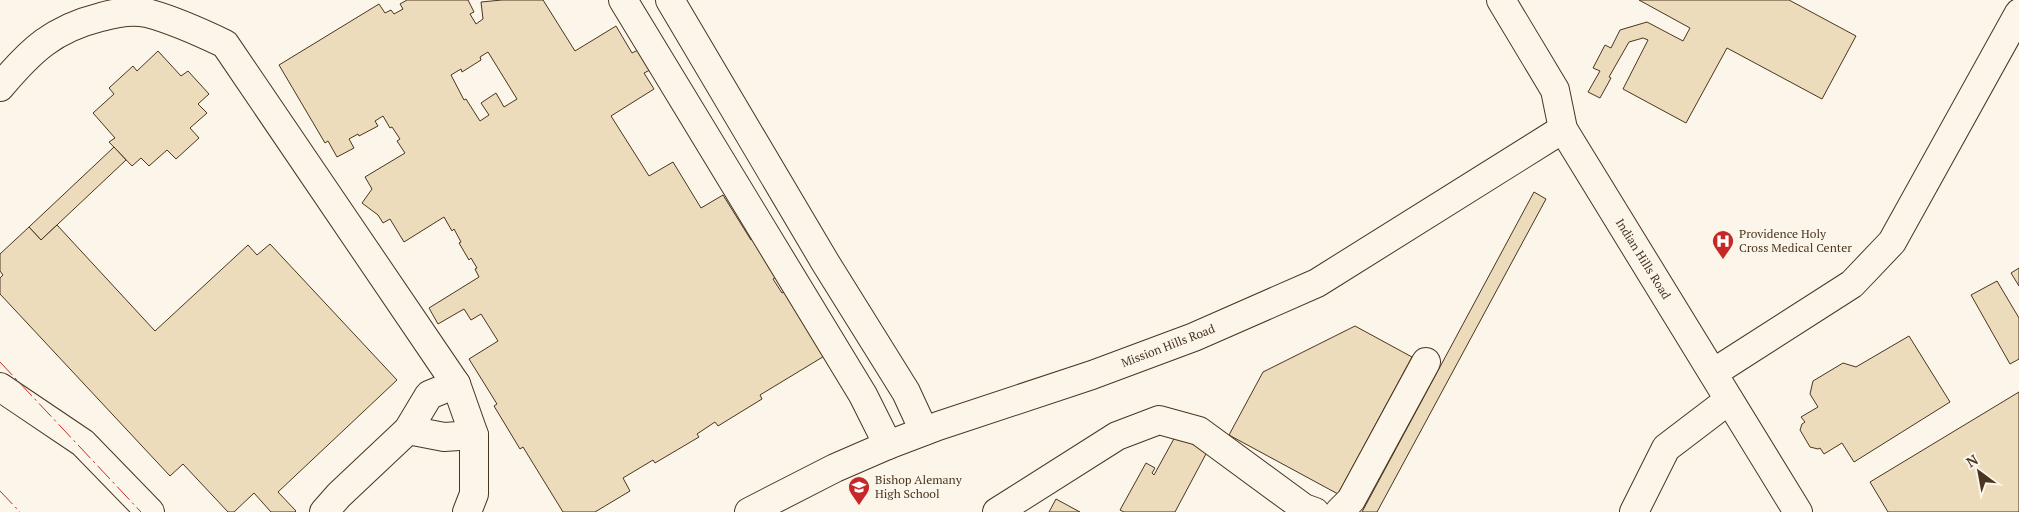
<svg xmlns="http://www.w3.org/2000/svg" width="2019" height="512" font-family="'PT Serif',serif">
<rect width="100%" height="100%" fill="#fbf6e9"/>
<!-- building -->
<g fill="#ecdcbc" stroke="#4a3520" fill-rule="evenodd">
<path d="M407,0h61l6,12 -4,2 6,10 7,-5 -2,-17 21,-2h41l32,51 41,-25 16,27 6,-3 12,20 -6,3 10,16 -43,27 38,60 24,-14 28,46 22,-13 28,45 4,-2 23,38 -5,3 9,14 4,-2 40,64 -66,40 2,4 -44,27 -3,-4 -18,12 2,3 -44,26 -2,-3 -30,18 7,13 -35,21h-32l-40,-65 -3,2 -26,-43 3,-2 -28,-45 29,-18 -17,-27 -10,6 -7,-11 -26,15 -9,-16 50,-31 -4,-8 2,-1 -6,-10 -2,2 -10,-17 2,-1 -7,-13 -2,2 -8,-14 -40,25 -14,-23 -7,4 -5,-8 -16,-12 10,-14 -7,-12 40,-24 -8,-12 3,-2 -8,-12 -2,1 -7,-12 -8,5 3,5 -19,10 -1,-2 -9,5 5,9 -17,9 -9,-16 -3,2 -46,-78 100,-61 6,9 6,-3 3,4 9,-5 -3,-5zM488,52l29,47 -13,8 -8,-14 -15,10 8,12 -9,6 -14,-22 -2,1 -13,-25 10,-6 1,3 19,-12 -1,-3z"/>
<polygon points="1639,0 1789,0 1856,36 1822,99 1727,48 1686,123 1623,89 1648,40 1643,38 1629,42 1609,77 1611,78 1600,98 1588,92 1600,71 1593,68 1605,45 1611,48 1620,30 1647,22 1683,41 1690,28"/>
<polygon points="158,51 181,76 188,71 209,94 198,104 207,113 190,128 199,138 176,159 167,150 149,166 141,158 132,166 109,142 115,138 93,113 114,94 109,88 133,66 137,71"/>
<polygon points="114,147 126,160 41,240 29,227"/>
<polygon points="1534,192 1546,199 1377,512 1362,512"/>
<polygon points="57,225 155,331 248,245 257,255 270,244 397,380 278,492 296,511 295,512 271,512 254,493 234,512 228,512 183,464 170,476 0,294 0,278 3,275 0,271 0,254 29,227 41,240"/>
<polygon points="2019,268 2019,286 2011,273"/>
<polygon points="1997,281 2019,318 2019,359 2010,364 1971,295"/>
<polygon points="1355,326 1412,357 1338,494 1229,435 1263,372"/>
<polygon points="1909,336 1950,402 1854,462 1842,443 1824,454 1820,448 1818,449 1810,447 1800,430 1802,424 1805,422 1801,417 1818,407 1810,394 1813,381 1843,363 1856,367"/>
<polygon points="2019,392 2019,512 1888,512 1870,482"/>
<polygon points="1176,435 1207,452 1175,512 1124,512 1120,510 1146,463 1155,468 1152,473 1154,475"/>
<polygon points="1056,499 1080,512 1049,512"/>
</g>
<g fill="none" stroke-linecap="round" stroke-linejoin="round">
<!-- minor casing -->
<g stroke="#4a3520" stroke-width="30">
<g id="minor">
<polyline points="623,0 863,395 888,445"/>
<polyline points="670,0 825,262 906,392 924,431"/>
<polyline points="1501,0 1555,90 1563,129 1798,512"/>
<path d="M0,87c31,-37 53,-58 101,-70 14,-4 32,-7 46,-4 27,7 53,19 78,31l231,340 18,51v59l-7,18"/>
<polyline points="1713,373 1852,284 1892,242 2019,13"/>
<polyline points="0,387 83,443 150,512"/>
<polyline points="408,430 444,437 474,435"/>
<polyline points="324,512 339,495 408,430 429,395 456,384"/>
<polyline points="749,512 835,468 888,445 938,426 1092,375 1194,337 1317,283 1563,129"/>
<polyline points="997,512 1117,436 1159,420 1199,431 1304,508 1315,512"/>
<polyline points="1339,512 1351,500 1426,362"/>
<polyline points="1634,512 1666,448 1729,400"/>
</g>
</g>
<!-- minor -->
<use href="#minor" stroke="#fbf6e9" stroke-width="28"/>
<!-- power -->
<g stroke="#c62828" stroke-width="1" stroke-dasharray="18 4 2.5 4" stroke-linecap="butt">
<polyline points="0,362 141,512"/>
<polyline points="0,491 20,512"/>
</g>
</g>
<!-- icons -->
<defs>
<g id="hospital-pin" transform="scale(1.125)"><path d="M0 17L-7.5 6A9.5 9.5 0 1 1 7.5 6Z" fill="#c62828" stroke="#fbf6e9"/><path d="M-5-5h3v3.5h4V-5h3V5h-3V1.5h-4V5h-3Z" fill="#fff"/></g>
<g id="school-pin" transform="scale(1.125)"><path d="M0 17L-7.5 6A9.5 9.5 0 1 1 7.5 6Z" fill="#c62828" stroke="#fbf6e9"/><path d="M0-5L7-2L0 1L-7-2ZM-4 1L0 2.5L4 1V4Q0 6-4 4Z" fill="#fff"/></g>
</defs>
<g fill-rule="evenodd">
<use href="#hospital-pin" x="1723" y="241"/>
<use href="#school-pin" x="859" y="487"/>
</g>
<g text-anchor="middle" stroke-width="4" stroke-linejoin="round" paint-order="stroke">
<!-- poi labels -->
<g font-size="12" fill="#4a3520" stroke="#fbf6e9" text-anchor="start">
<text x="1739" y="238">Providence Holy<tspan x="1739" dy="14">Cross Medical Center</tspan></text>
<text x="875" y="484">Bishop Alemany<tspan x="875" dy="14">High School</tspan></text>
</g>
<!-- street labels -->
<g font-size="12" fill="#4a3520" stroke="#fbf6e9">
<text transform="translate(1643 259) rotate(58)" y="4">Indian Hills Road</text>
<text transform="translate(1168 346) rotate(-21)" y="4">Mission Hills Road</text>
</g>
</g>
<!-- north arrow -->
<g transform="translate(1979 472) rotate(328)" stroke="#fbf6e9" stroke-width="4" paint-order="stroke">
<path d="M0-4L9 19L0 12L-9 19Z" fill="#4a3520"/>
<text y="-8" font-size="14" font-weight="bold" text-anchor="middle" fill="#4a3520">N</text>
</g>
</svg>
